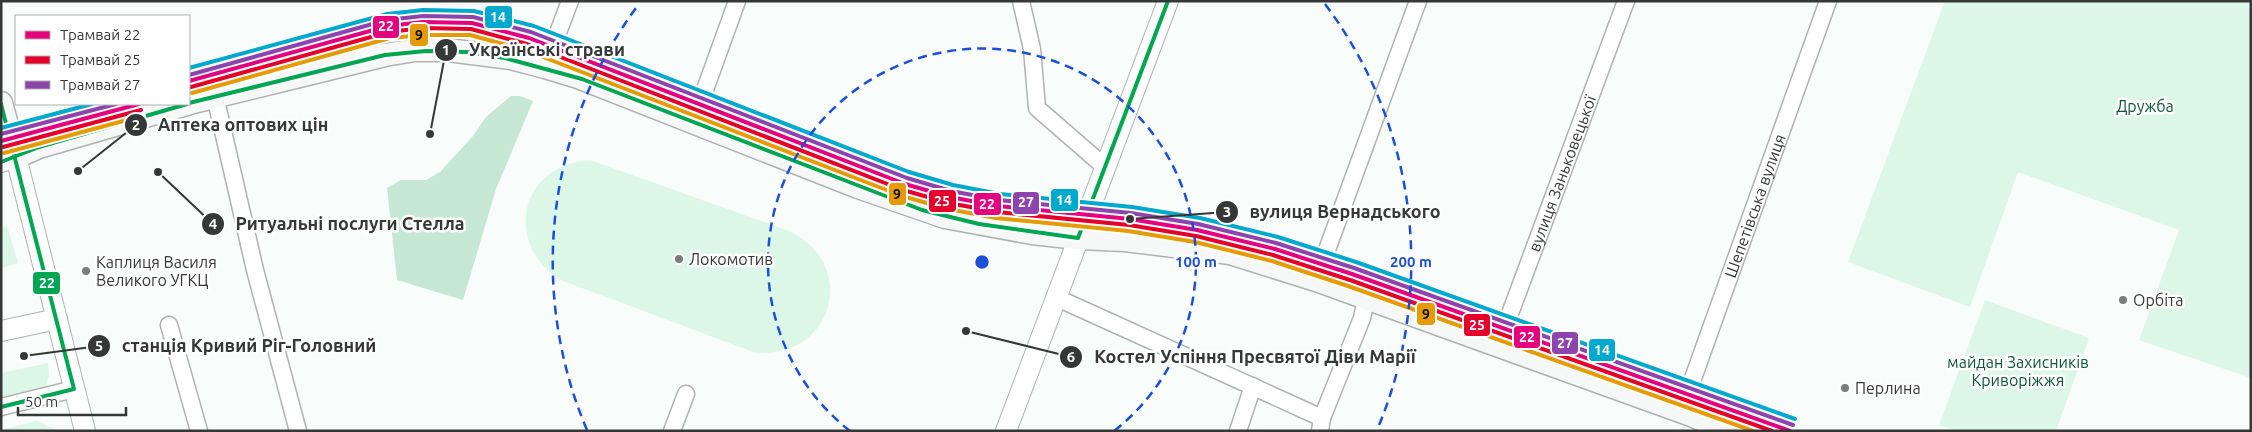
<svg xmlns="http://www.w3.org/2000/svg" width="2252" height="432" font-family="Ubuntu,sans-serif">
<rect width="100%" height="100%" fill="#f8fcfa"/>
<!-- green -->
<g fill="#dcf7e8">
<polygon points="1945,1 2251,1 2251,378 2139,340 2179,230 2018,172 1970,307 1848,262"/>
<path d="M590,160l199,71c72,34 43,131 -36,121l-195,-73c-55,-40 -37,-114 32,-119z"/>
<polygon points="7,226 18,263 1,268 1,227"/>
<polygon points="1985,300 2089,338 2056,431 1957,431 1939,425"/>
<polygon points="48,363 49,375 46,386 1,400 1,373"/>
<polygon points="37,421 58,431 1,431 1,430"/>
</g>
<!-- forest -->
<polygon fill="#c5e7d4" points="511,96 520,96 533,101 496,189 463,300 397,280 387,188 401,180 426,180 440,172 473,136 486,117"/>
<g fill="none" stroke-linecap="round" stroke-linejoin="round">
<!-- minor casing -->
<g stroke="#b0b2b1" stroke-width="19">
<g id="minor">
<polyline points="1021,1 1032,49 1037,108 1105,167"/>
<polyline points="545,67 570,1"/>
<polyline points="215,96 255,270 298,431"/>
<polyline points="693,123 737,1"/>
<polyline points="1316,280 1418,1"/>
<polyline points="1055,297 1322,418 1320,431"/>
<polyline points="169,325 199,431"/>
<path id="s1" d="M1498,346l128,-345"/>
<polyline points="1,407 74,389"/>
<path id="s2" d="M1681,412l147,-411"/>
<polyline points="1322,418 1362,318 1366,299"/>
<polyline points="672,431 686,394"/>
<polyline points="1238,431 1253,386"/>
</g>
</g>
<!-- tertiary casing -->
<g stroke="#b0b2b1" stroke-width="22">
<g id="tertiary">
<polyline points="1,162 16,157 85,431"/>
<polyline points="1,331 57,319"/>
<polyline points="1006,431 1168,1"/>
</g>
</g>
<!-- secondary casing -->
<g stroke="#b0b2b1" stroke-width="25">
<g id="secondary">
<polyline points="1,103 16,157 39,147 187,104"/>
<polyline points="189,103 385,55 415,50 448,50 511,58 545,67 578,77 858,187 945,217 1032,233 1078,238 1125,240 1230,253 1316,280 1691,415 1728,431"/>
</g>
</g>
<!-- minor -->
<use href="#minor" stroke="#fefffe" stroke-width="16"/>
<!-- tertiary -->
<use href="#tertiary" stroke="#fefffe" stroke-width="20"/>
<!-- secondary -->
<use href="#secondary" stroke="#f5f8f6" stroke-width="22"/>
<!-- bus-1 casing -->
<g stroke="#fff" stroke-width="8">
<g id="bus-1">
<polyline points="189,103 385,55 426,51 466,52 505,58 582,79 922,210 979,224 1078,238 1168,1"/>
<polyline points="1,104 74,389 1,407"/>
<polyline points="1,162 39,147 187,104"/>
</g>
</g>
<!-- bus-1 -->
<use href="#bus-1" stroke="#00a651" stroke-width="4"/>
<!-- tram-1 casing -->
<g stroke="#fff" stroke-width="8">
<g id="tram-1">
<polyline points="189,81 388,26 423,22 472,23 529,38 905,184 950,197 998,206 1130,219 1197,230 1275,249 1352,274 1790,431"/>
<polyline points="1,141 139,104"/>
</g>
</g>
<!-- tram-2 casing -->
<g stroke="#fff" stroke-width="8">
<g id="tram-2">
<polyline points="191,87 389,32 423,28 471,29 527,44 903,190 949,203 997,212 1129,225 1196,236 1273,255 1350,280 1772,431"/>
<polyline points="3,147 141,110"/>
</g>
</g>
<!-- tram-3 casing -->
<g stroke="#fff" stroke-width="8">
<g id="tram-3">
<polyline points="189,75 387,20 423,16 473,17 531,32 907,178 951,191 999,200 1131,213 1198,224 1276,243 1354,268 1793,425"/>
<polyline points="1,134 116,104"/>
</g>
</g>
<!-- tram-4 casing -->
<g stroke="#fff" stroke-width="8">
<g id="tram-4">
<polyline points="192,93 390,38 424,35 470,35 525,50 902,196 948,209 996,218 1128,231 1195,242 1272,261 1348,286 1753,431"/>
<polyline points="4,153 142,116"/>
</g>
</g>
<!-- tram-5 casing -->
<g stroke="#fff" stroke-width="8">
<g id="tram-5">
<polyline points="189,68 387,14 423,10 474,11 534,26 909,172 953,185 1000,194 1132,207 1200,218 1278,237 1356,262 1795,419"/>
<polyline points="1,128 92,104"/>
</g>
</g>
<!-- tram-1 -->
<use href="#tram-1" stroke="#e5007d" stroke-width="4"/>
<!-- tram-2 -->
<use href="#tram-2" stroke="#e4002b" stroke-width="4"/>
<!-- tram-3 -->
<use href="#tram-3" stroke="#8e44ad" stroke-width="4"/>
<!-- tram-4 -->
<use href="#tram-4" stroke="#e49b06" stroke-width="4"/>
<!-- tram-5 -->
<use href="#tram-5" stroke="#00a9ce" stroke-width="4"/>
</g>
<!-- distance rings -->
<g fill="none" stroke="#1d4ed8" stroke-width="2.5" stroke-dasharray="9 6">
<path d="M850 431A214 214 0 1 1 1114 431"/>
<path d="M587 430A429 429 0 0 1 639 4M1325 4A429 429 0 0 1 1377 430"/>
</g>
<!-- markers -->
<g fill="#7a7d7b" stroke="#fff" stroke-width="2">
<circle cx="679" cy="259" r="5"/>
<circle cx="86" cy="271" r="5"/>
<circle cx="2123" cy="300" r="5"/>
<circle cx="1845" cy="388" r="5"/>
</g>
<g text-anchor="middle" stroke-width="5" stroke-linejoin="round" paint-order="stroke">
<!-- park labels -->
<g font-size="16" fill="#105639" stroke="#fff">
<text x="2145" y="112">Дружба</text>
<text x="2018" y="368">майдан Захисників<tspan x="2018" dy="18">Криворіжжя</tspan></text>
</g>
<!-- street labels -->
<g font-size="16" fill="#363837" stroke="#fff">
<text dy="6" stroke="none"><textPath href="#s1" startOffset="184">вулиця Заньковецької</textPath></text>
<text dy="6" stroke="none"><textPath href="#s2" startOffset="219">Шепетівська вулиця</textPath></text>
</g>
<!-- poi labels -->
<g font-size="16" fill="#363837" stroke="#fff" text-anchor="start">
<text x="689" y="265">Локомотив</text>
<text x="96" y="268">Каплиця Василя<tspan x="96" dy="18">Великого УГКЦ</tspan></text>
<text x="2133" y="306">Орбіта</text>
<text x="1855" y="394">Перлина</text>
</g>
</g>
<circle cx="982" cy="262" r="8" fill="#1d4ed8" stroke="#fff" stroke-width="2.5"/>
<g font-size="15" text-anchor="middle" font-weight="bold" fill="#1d4ed8" stroke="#fff" stroke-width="5" stroke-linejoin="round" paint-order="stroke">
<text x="1196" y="267">100 m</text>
<text x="1411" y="267">200 m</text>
</g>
<!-- callouts -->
<path fill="none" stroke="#363837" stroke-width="2" d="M430 134L446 50M78 171L136 125M1130 219L1227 212M158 172L213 224M24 356L99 346M966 331L1071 357"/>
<g fill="#363837" stroke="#fff" stroke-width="2">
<circle cx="430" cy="134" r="5"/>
<circle cx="78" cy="171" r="5"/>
<circle cx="1130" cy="219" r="5"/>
<circle cx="158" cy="172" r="5"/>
<circle cx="24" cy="356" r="5"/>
<circle cx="966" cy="331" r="5"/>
<circle cx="446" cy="50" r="12"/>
<circle cx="136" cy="125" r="12"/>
<circle cx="1227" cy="212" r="12"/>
<circle cx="213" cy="224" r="12"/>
<circle cx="99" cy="346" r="12"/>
<circle cx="1071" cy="357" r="12"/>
</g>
<g font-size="15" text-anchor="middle" font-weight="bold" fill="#fff">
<text x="446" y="55">1</text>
<text x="136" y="130">2</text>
<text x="1227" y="217">3</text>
<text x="213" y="229">4</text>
<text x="99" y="351">5</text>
<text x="1071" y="362">6</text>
</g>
<g font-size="18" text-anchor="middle" font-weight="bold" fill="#363837" stroke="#fff" stroke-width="5" stroke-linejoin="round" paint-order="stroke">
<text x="547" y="56">Українські страви</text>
<text x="243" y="131">Аптека оптових цін</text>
<text x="1345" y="218">вулиця Вернадського</text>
<text x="350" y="230">Ритуальні послуги Стелла</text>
<text x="249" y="352">станція Кривий Ріг-Головний</text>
<text x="1255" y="363">Костел Успіння Пресвятої Діви Марії</text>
</g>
<g stroke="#fff" stroke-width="2">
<rect x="484" y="5" width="29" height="24" rx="5" fill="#00a9ce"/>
<rect x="372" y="15" width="28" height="24" rx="5" fill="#e5007d"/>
<rect x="409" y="23" width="20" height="24" rx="5" fill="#e49b06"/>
<rect x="888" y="182" width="19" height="24" rx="5" fill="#e49b06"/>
<rect x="1050" y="188" width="29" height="24" rx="5" fill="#00a9ce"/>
<rect x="928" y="189" width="29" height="24" rx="5" fill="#e4002b"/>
<rect x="1012" y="191" width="28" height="24" rx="5" fill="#8e44ad"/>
<rect x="973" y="192" width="29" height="24" rx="5" fill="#e5007d"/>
<rect x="32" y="271" width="29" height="24" rx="5" fill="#00a651"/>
<rect x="1416" y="302" width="20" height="24" rx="5" fill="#e49b06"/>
<rect x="1463" y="313" width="28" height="24" rx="5" fill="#e4002b"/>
<rect x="1513" y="325" width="28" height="24" rx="5" fill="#e5007d"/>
<rect x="1551" y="331" width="28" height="24" rx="5" fill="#8e44ad"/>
<rect x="1588" y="338" width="28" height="24" rx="5" fill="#00a9ce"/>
</g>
<g font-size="14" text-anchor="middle" font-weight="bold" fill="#fff">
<text x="498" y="22">14</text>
<text x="386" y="31">22</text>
<text x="1064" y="205">14</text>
<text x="942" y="206">25</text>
<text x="1026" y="207">27</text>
<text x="987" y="209">22</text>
<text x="47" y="288">22</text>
<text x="1477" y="330">25</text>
<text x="1527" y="342">22</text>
<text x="1565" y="348">27</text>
<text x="1602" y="355">14</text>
</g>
<g font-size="14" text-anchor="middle" font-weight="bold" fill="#111">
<text x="419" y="40">9</text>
<text x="897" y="199">9</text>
<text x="1426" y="319">9</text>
</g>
<!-- border -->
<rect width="2252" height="432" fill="none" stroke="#363837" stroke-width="5"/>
<!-- legend -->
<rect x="15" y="15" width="175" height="90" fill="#ffffff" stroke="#afafaf"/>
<rect x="25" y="31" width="25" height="8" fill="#e5007d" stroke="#afafaf"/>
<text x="60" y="40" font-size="15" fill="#363837">Трамвай 22</text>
<rect x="25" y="56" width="25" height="8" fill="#e4002b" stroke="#afafaf"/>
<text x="60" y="65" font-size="15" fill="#363837">Трамвай 25</text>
<rect x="25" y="81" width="25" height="8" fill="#8e44ad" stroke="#afafaf"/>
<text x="60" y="90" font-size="15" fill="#363837">Трамвай 27</text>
<!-- scale -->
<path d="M18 407v8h108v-8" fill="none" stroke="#363837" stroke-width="2.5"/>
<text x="25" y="407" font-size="15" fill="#363837" stroke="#ffffff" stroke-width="4" paint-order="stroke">50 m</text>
</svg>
